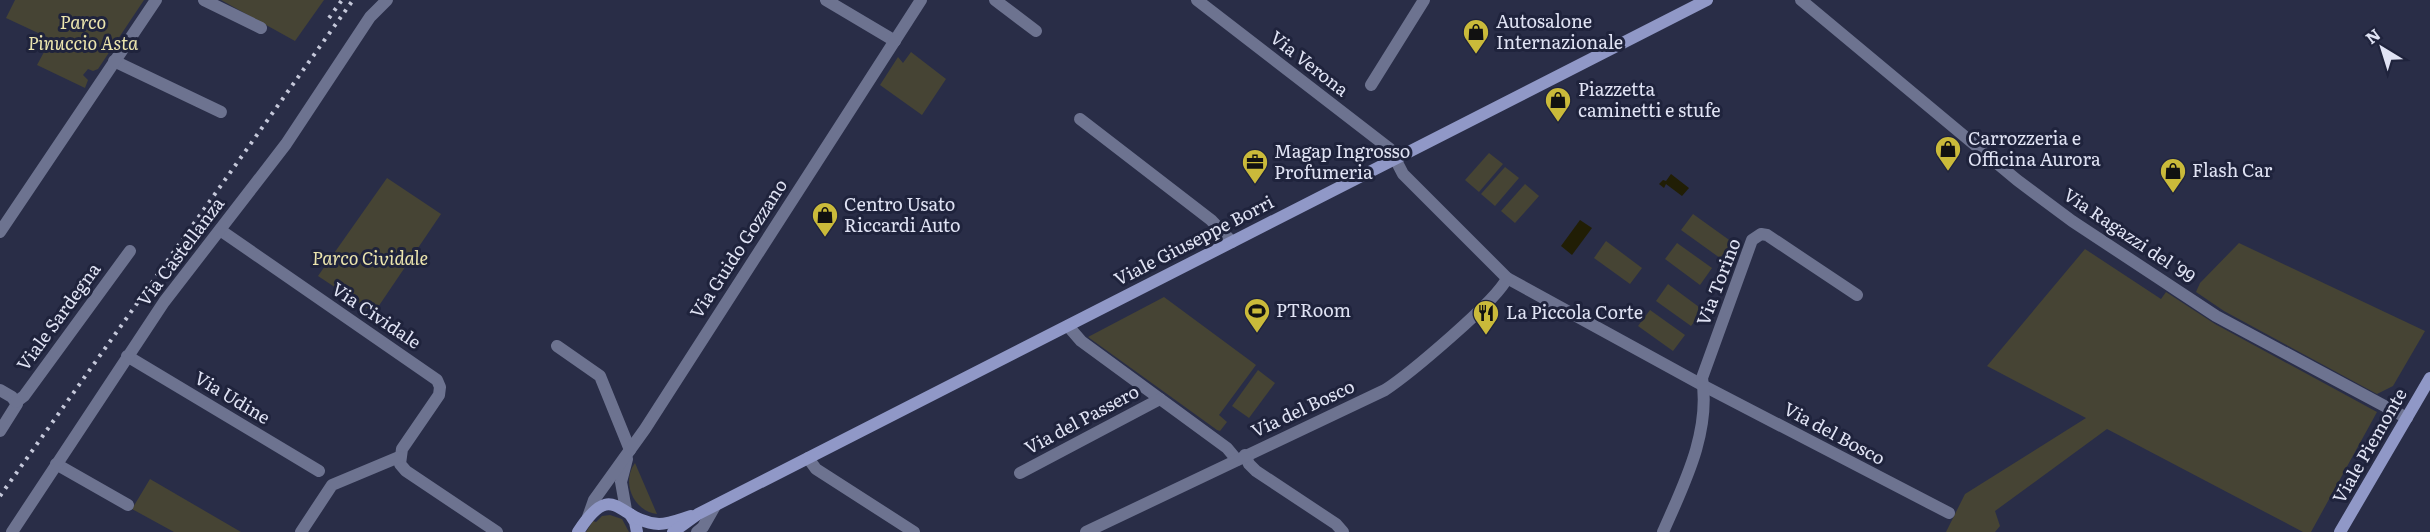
<svg xmlns="http://www.w3.org/2000/svg" width="2430" height="532" font-family="Literata,serif">
<rect width="100%" height="100%" fill="#292d47"/>
<!-- green -->
<g fill="#464434">
<polygon points="15,0 144,0 98,69 93,71 88,69 83,75 88,80 85,88 37,65 51,39 6,18"/>
<polygon points="221,0 324,0 295,41"/>
<polygon points="911,52 946,79 922,115 880,85 898,57 903,63"/>
<polygon points="1489,153 1503,164 1479,192 1465,180"/>
<polygon points="1505,167 1519,178 1495,206 1481,194"/>
<polygon points="387,178 441,214 374,313 318,276"/>
<polygon points="1525,184 1539,196 1515,223 1501,211"/>
<polygon points="1693,214 1732,242 1720,258 1681,230"/>
<polygon points="1606,241 1642,268 1630,284 1594,258"/>
<polygon points="1677,243 1712,268 1700,285 1665,259"/>
<polygon points="2239,243 2425,331 2393,386 2377,394 2224,311 2196,292 2200,283"/>
<polygon points="2085,249 2161,299 2166,292 2215,324 2377,412 2311,532 2303,532 2107,429 1995,511 2000,526 1995,532 1946,532 1965,494 2086,418 1987,366"/>
<polygon points="1668,284 1703,310 1691,326 1656,301"/>
<polygon points="1164,297 1256,365 1219,415 1227,422 1220,431 1217,430 1088,337"/>
<polygon points="1650,310 1685,335 1673,351 1638,326"/>
<polygon points="1258,370 1275,383 1249,418 1232,406"/>
<path d="M635,463l22,51c-24,-3 -36,-32 -22,-51z"/>
<polygon points="150,479 241,532 174,532 132,509"/>
<polygon points="610,515 622,519 629,532 586,532 593,521 596,522 602,516"/>
</g>
<!-- water -->
<g fill="#211e05">
<polygon points="1671,174 1689,188 1682,196 1666,184 1664,188 1659,184 1663,180 1666,181"/>
<polygon points="1580,220 1592,228 1572,255 1561,246"/>
</g>
<g fill="none" stroke-linecap="round" stroke-linejoin="round">
<!-- street -->
<g stroke="#6d7390" stroke-width="12">
<polyline points="204,0 261,28"/>
<polyline points="826,0 895,41"/>
<polyline points="995,0 1036,31"/>
<polyline points="1801,0 2017,180 2072,221 2216,316 2407,418"/>
<polyline points="114,61 221,112"/>
<polyline points="1371,85 1424,0"/>
<polyline points="1080,119 1211,220 1232,242"/>
<polyline points="220,230 437,380 440,387 439,395 402,449 400,464 406,471 497,532"/>
<polyline points="0,232 156,0"/>
<polyline points="1507,278 1704,386 1949,513"/>
<polyline points="1068,326 1081,341 1227,448 1237,460"/>
<polyline points="557,346 600,376 630,450"/>
<polyline points="127,356 319,471"/>
<polyline points="0,390 12,397 17,404 0,431"/>
<polyline points="16,402 24,396 130,251"/>
<polyline points="1245,455 1249,464 1256,471 1336,524 1343,532"/>
<polyline points="808,458 816,469 914,532"/>
<polyline points="56,464 128,505"/>
<polyline points="1020,473 1160,399"/>
<polyline points="626,510 621,482 627,459"/>
<polyline points="588,517 594,500 645,429 921,0"/>
<polyline points="12,532 164,302 286,144 370,17 387,0"/>
<polyline points="301,532 332,485 399,457"/>
<polyline points="697,532 703,527 715,506"/>
<path d="M1086,532l299,-142c23,-15 113,-90 122,-112l-104,-104 -13,-25 -193,-149"/>
<path d="M1663,532c21,-48 48,-100 39,-154l50,-138 9,-6 6,1 90,60"/>
</g>
<!-- secondary -->
<g stroke="#9098c7" stroke-width="12">
<polyline points="630,514 635,522 637,532"/>
<path d="M578,532c36,-56 40,-10 81,-8 10,0 22,-5 32,-8"/>
<polyline points="673,532 698,514 1707,0"/>
<polyline points="2340,532 2430,378"/>
</g>
<!-- rail -->
<g stroke="#c5c8da" stroke-width="4" stroke-dasharray="3 6" stroke-linecap="butt">
<polyline points="329,18 342,0"/>
<polyline points="0,496 353,0"/>
</g>
</g>
<!-- icons -->
<defs>
<g id="shop-pin" transform="scale(1.35)"><path d="M0 17L-7.5 6A9.5 9.5 0 1 1 7.5 6Z" fill="#caba3a" stroke="#1f233c"/><path d="M-5-2.5h2.3a2.7 3.5 0 0 1 5.4 0H5L5.5 6h-11ZM-1.5-2.5h3a1.5 2.3 0 0 0-3 0Z" fill="#111"/></g>
<g id="office-pin" transform="scale(1.35)"><path d="M0 17L-7.5 6A9.5 9.5 0 1 1 7.5 6Z" fill="#caba3a" stroke="#1f233c"/><path d="M-6-3h4V-5.5h4V-3h4V5H-6ZM-1-4.5V-3h2v-1.5ZM-6 0V1H6V0Z" fill="#111"/></g>
<g id="stadium-pin" transform="scale(1.35)"><path d="M0 17L-7.5 6A9.5 9.5 0 1 1 7.5 6Z" fill="#caba3a" stroke="#1f233c"/><path d="M0-5a6.5 5 0 1 0 0 10a6.5 5 0 1 0 0-10ZM-3.5-1.8h7v3.6h-7Z" fill="#111"/></g>
<g id="restaurant-pin" transform="scale(1.35)"><path d="M0 17L-7.5 6A9.5 9.5 0 1 1 7.5 6Z" fill="#caba3a" stroke="#1f233c"/><path d="M-5-6h1v4h1v-4h1v4h1v-4h1v5L-1.5 .5V6h-2V.5L-5-1ZM5-6V6H3V1.5H1.5Q1.5-4 5-6Z" fill="#111"/></g>
</defs>
<g fill-rule="evenodd">
<use href="#shop-pin" x="1476" y="32"/>
<use href="#shop-pin" x="1558" y="100"/>
<use href="#shop-pin" x="1948" y="149"/>
<use href="#office-pin" x="1255" y="162"/>
<use href="#shop-pin" x="2173" y="171"/>
<use href="#shop-pin" x="825" y="215"/>
<use href="#stadium-pin" x="1257" y="311"/>
<use href="#restaurant-pin" x="1486" y="313"/>
</g>
<g text-anchor="middle" stroke-width="6" stroke-linejoin="round" paint-order="stroke">
<!-- poi labels -->
<g font-size="18" fill="#e0e3f4" stroke="#1f233c" text-anchor="start">
<text x="1496" y="28">Autosalone<tspan x="1496" dy="21">Internazionale</tspan></text>
<text x="1578" y="96">Piazzetta<tspan x="1578" dy="21">caminetti e stufe</tspan></text>
<text x="1968" y="145">Carrozzeria e<tspan x="1968" dy="21">Officina Aurora</tspan></text>
<text x="1274" y="158">Magap Ingrosso<tspan x="1274" dy="21">Profumeria</tspan></text>
<text x="2192" y="177">Flash Car</text>
<text x="844" y="211">Centro Usato<tspan x="844" dy="21">Riccardi Auto</tspan></text>
<text x="1276" y="317">PTRoom</text>
<text x="1506" y="319">La Piccola Corte</text>
</g>
<!-- park labels -->
<g font-size="18" font-style="italic" fill="#ece5ae" stroke="#1f233c">
<text x="83" y="29">Parco<tspan x="83" dy="21">Pinuccio Asta</tspan></text>
<text x="370" y="265">Parco Cividale</text>
</g>
<!-- street labels -->
<g font-size="18" fill="#e0e3f4" stroke="#1f233c">
<text transform="translate(1309 64) rotate(38)" y="6">Via Verona</text>
<text transform="translate(2129 236) rotate(34)" y="6">Via Ragazzi del '99</text>
<text transform="translate(1194 241) rotate(-27)" y="6">Viale Giuseppe Borri</text>
<text transform="translate(739 249) rotate(-57)" y="6">Via Guido Gozzano</text>
<text transform="translate(181 252) rotate(-53)" y="6">Via Castellanza</text>
<text transform="translate(1719 282) rotate(-69)" y="6">Via Torino</text>
<text transform="translate(376 316) rotate(34)" y="6">Via Cividale</text>
<text transform="translate(59 317) rotate(-54)" y="6">Viale Sardegna</text>
<text transform="translate(232 398) rotate(31)" y="6">Via Udine</text>
<text transform="translate(1303 409) rotate(-25)" y="6">Via del Bosco</text>
<text transform="translate(1082 420) rotate(-28)" y="6">Via del Passero</text>
<text transform="translate(1834 434) rotate(28)" y="6">Via del Bosco</text>
<text transform="translate(2370 446) rotate(-60)" y="6">Viale Piemonte</text>
</g>
</g>
<!-- north arrow -->
<g transform="translate(2382 48) rotate(322)" stroke="#1f233c" stroke-width="4.5" paint-order="stroke">
<path d="M0-4.5L10 22L0 15L-10 22Z" fill="#e0e3f4"/>
<text y="-9" font-size="16" font-weight="bold" text-anchor="middle" fill="#e0e3f4">N</text>
</g>
</svg>
